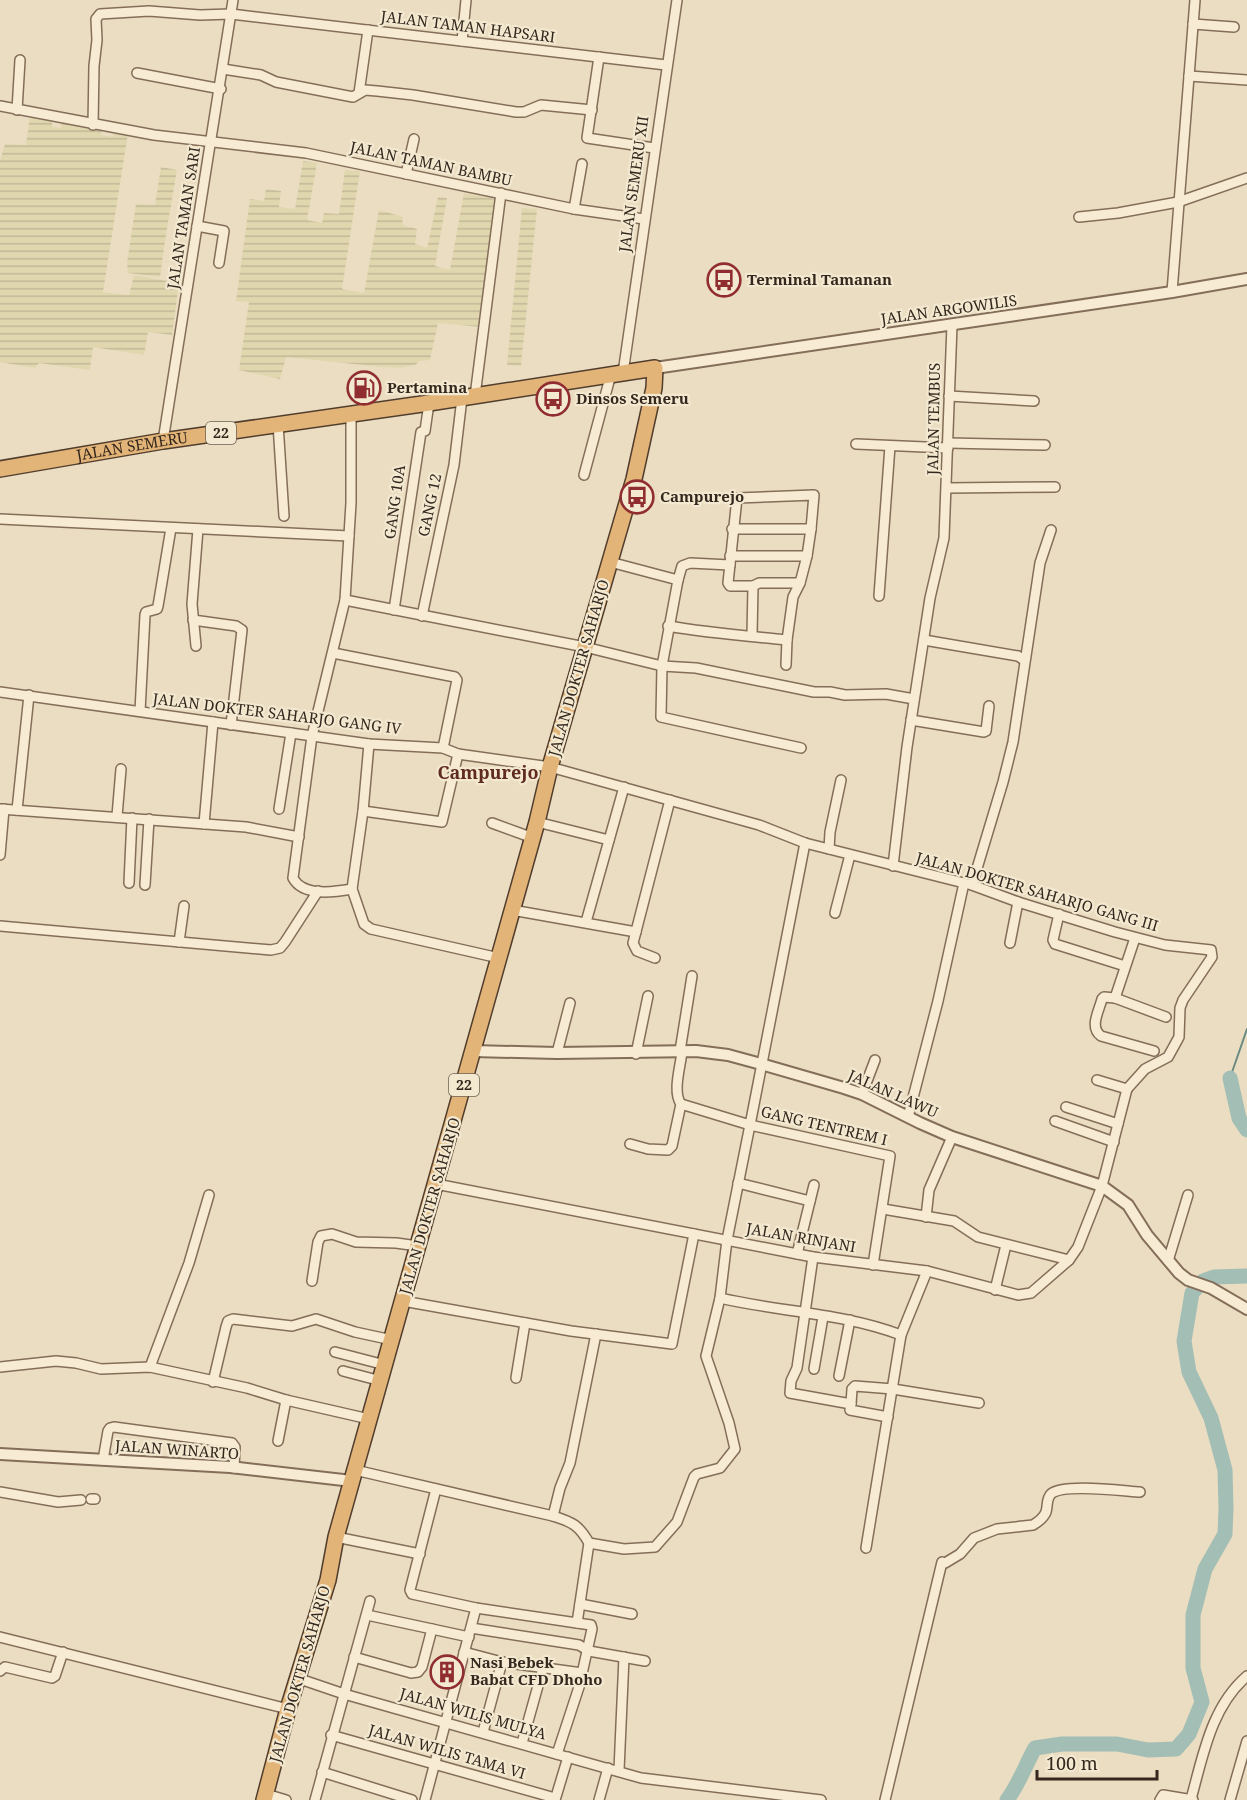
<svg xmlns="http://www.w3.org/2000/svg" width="1247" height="1800" font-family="'Noto Serif',serif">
<defs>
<pattern id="farmland-rules" width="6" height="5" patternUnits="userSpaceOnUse" patternTransform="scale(1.5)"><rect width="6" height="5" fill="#e0d7af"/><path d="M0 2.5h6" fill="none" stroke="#c1b996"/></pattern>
</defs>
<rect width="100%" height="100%" fill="#ebddc1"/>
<!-- farmland -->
<g fill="url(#farmland-rules)">
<polygon points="30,115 52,120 52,127 61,128 62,122 102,130 101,135 113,137 114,131 128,133 103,292 129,295 134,275 179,283 172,335 148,332 144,355 93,347 90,370 39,363 35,368 0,362 0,161 5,144 26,145"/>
<polygon points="303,161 317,163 307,220 322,223 324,213 339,214 345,170 360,171 342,289 364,293 379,210 403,217 402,225 417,229 415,244 427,248 438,197 447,198 435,266 450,270 464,193 496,199 481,327 438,323 430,360 420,361 415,365 399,368 382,367 286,357 280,379 239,370 249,302 236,301 250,199 264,201 266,189 281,191 279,207 295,209"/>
<polygon points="161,167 177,170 166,234 160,277 128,273 127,263 136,204 155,205"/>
<polygon points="522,208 537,209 521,366 507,365"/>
</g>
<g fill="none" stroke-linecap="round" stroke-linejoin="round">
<!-- stream -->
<polyline stroke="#6b8b82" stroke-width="2" points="1230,1078 1247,1029"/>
<!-- river -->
<g stroke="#a3beb5" stroke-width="15">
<polyline points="1230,1078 1239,1118 1247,1130"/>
<path d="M1007,1800c12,-16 18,-34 28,-52l27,-4h55l31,6 28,-1 13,-15 13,-32 -9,-34v-53l12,-46 20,-35 1,-26 -1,-38 -14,-52 -22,-46 -5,-31 8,-48 11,-12 11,-4 33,-1"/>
</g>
<!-- minor casing -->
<g stroke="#846e59" stroke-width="12">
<g id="minor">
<polyline points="1193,24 1234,27"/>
<polyline points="462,41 466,0"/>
<polyline points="599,57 587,138 654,148"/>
<polyline points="223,69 261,75 276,82 353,97 365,90 377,91 413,95 516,112 524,112 541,105 592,110"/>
<polyline points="137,73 221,89"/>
<polyline points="1189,76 1247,80"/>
<polyline points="359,93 368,30"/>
<polyline points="0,106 154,135 306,153 574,209 644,219"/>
<polyline points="17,110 20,60"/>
<polyline points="93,125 94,66 97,40 96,19 100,14 149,11 200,15 231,14 666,65"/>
<polyline points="406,174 414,139"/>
<polyline points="574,209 582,164"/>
<polyline points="1079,217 1118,213 1178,202 1247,178"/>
<polyline points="197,226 224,231 219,263"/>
<polyline points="1172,292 1195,0"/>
<polyline points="623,373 677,0"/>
<polyline points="475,396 501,193"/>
<polyline points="949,396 1034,401"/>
<path d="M351,415v88l-6,97 -33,136 -19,142c10,19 42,14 59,11"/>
<polyline points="278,424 284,516"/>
<polyline points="163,441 233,0"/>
<polyline points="948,443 1045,445"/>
<polyline points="856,444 948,448"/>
<polyline points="584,475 611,374"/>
<polyline points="947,488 1055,487"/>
<polyline points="0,519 349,536"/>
<polyline points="732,529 811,529 807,556"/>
<polyline points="610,562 678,580 662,666 661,717 801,748"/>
<polyline points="678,580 682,566 690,563 730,565"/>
<polyline points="753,586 730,586 728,583 737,498 814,495 811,529"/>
<polyline points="879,596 890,446"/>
<polyline points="345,600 585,647 662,666 696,668 814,692 830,692 845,695 886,694 914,699"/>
<polyline points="394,610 421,432 425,431 429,403"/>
<polyline points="422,616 454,465 462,398"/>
<polyline points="193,620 236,626 242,630 231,725"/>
<path d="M668,626c40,7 80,10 119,14l6,-43 7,-14 7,-27h-77"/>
<polyline points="752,635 753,586 759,583 800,583"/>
<polyline points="924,640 1018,656 1024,660"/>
<polyline points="196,646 192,604 198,529"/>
<polyline points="333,653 455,677 457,680 443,748"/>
<polyline points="786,665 787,640"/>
<polyline points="0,692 369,744 443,748 458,754 550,767 759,825 805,843 972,885 1018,902 1115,932 1165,945 1211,950 1212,957 1183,1000 1180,1008 1179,1037 1168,1057 1145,1069 1127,1089"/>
<polyline points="140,711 145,615 146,612 157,609 158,606 171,528"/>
<polyline points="911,720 984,732 986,731 989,706"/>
<polyline points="369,744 363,811 352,889 364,924 371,929 499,958"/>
<polyline points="0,809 246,827 299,837"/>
<polyline points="279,809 291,733"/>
<polyline points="17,810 29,695"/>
<polyline points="363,811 442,822 458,754"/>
<polyline points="117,816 121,769"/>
<polyline points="537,822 609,840"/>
<polyline points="492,823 533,838"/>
<polyline points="204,824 213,722"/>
<polyline points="829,849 830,832 841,780"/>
<polyline points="0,855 4,809"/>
<polyline points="893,866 907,747 930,598 944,538 952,325"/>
<polyline points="129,883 132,818"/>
<polyline points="145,885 149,819"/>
<polyline points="972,885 1003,782 1013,742 1040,563 1051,530"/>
<polyline points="512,910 636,932"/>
<polyline points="835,913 850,855"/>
<polyline points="1059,914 1053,940 1055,944 1125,966"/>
<polyline points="586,922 624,787"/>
<polyline points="0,926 271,950 280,948 285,942 318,891"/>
<polyline points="179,942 184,906"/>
<polyline points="1010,943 1018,902"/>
<polyline points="655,958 637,951 633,943 670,800"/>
<polyline points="1115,998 1135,938"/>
<polyline points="680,1051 692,976"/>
<path d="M1154,1051l-53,-15c-12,-9 -2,-25 1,-37l2,-2 11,1 51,19"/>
<polyline points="557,1053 570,1003"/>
<polyline points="636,1054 648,996"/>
<polyline points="862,1094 875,1060"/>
<path d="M681,1104c-9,-12 0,-39 1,-53"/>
<polyline points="1066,1107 1118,1124"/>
<polyline points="908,1117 938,1001 964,883"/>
<polyline points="1055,1121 1114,1142"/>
<polyline points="630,1144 648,1149 668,1150 672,1146 681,1104 750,1125 805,843"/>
<polyline points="738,1183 810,1201"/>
<polyline points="436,1184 813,1257 927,1271 1018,1295 1031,1293 1069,1260 1078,1247 1102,1186 1127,1089 1097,1080"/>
<polyline points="883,1209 954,1221 978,1237 1069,1260"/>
<polyline points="926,1217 929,1190 952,1137"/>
<polyline points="797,1254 814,1185"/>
<polyline points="813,1257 797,1368 791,1381 790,1393 851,1404 852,1389 855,1386 893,1389 979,1403"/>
<polyline points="1168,1261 1188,1195"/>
<path d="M873,1265l17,-109 -140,-31 -23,115 -7,58c60,14 123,15 181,37"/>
<polyline points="312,1281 318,1242 321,1236 332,1234 356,1242 396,1243 418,1246"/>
<polyline points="995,1290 1006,1245"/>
<polyline points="403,1301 571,1331 672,1344 694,1234"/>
<polyline points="335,1352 385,1365"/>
<polyline points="0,1367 56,1361 76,1363 101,1369 150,1367 247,1388 286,1400 369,1419"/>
<polyline points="150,1367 189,1263 209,1195"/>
<polyline points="814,1369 823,1317"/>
<polyline points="343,1371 381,1381"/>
<polyline points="839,1376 850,1320"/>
<polyline points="516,1378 525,1323"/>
<polyline points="213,1382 226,1327 228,1321 233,1319 292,1326 316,1319 355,1332 392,1340"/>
<polyline points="851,1404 850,1410 888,1417"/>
<polyline points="278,1441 286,1400"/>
<polyline points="103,1460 108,1431 110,1428 114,1427 232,1443 235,1447 234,1468"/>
<path d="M355,1470l198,46c19,6 26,9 36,27l35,6 31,-2 22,-25 17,-45 3,-3 23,-6 15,-19 -6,-26 -23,-67 14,-58"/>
<polyline points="436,1489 410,1590 412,1594 476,1608 577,1623 589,1543"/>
<polyline points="0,1492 58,1502 81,1500"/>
<polyline points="91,1499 95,1499"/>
<polyline points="553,1516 560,1488 570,1463 596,1334"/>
<polyline points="336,1537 420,1554"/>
<polyline points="866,1548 901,1335 927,1271"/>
<polyline points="580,1604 632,1614"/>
<polyline points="367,1615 469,1637"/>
<polyline points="471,1628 579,1645 589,1651 645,1661"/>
<polyline points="0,1637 288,1709"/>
<polyline points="464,1652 502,1662 582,1673"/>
<polyline points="354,1657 411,1673 418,1672 422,1667 432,1629"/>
<polyline points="0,1671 5,1667 52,1678 55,1676 63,1652"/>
<polyline points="297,1678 344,1694 641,1778 821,1800"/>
<polyline points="483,1732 502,1662"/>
<polyline points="331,1735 555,1798"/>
<polyline points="522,1743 543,1668"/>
<polyline points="557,1754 579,1687 592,1629 591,1625 577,1623"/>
<polyline points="619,1770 624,1657"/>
<polyline points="322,1772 412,1800"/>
<polyline points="266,1794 286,1800"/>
<path d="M1191,1799c12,-43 20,-92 56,-123"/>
<polyline points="315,1800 370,1601"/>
<polyline points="425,1800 476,1608"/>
<polyline points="555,1800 568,1757"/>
<polyline points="599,1800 608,1768"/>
<path d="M885,1800l57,-238 3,1 15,-9 14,-16 23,-9 36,-4c5,-3 11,-8 13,-13 2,-6 0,-13 5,-18 12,-11 72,-3 89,-2"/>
<polyline points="1160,1800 1163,1795 1193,1800"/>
<polyline points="1230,1800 1247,1741"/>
</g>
</g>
<!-- tertiary casing -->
<g stroke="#846e59" stroke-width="14">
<g id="tertiary">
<polyline points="655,368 1172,292 1247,279"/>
<polyline points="473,1051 557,1053 696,1051 728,1055 761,1064 844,1088 862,1094 920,1123 952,1137 1102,1186 1128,1205 1147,1235 1179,1273 1188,1280 1211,1288 1247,1309"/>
<polyline points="0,1454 230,1467 352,1481"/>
</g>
</g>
<!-- trunk casing -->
<g stroke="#513d2e" stroke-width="18">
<g id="trunk">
<path id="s1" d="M0,469l163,-28 266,-38 226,-35 -1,20 -20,91 -84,288 -13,55 -201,715 -8,43 -40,129 -24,91"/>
</g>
</g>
<!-- minor -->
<use href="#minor" stroke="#f7ebd3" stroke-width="9"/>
<!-- tertiary -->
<use href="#tertiary" stroke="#f7ebd3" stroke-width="10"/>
<!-- trunk -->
<use href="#trunk" stroke="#e2b478" stroke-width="15"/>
</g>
<!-- icons -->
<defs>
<g id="bus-ring" transform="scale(1.725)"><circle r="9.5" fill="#f3e8d0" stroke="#902d31" stroke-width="1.5"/><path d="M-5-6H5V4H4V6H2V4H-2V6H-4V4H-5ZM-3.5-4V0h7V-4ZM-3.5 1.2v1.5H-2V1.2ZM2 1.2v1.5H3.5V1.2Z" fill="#902d31"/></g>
<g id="fuel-ring" transform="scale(1.725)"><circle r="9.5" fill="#f3e8d0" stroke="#902d31" stroke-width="1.5"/><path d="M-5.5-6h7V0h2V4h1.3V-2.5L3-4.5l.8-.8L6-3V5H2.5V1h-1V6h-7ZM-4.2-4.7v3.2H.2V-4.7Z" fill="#902d31"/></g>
<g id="building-ring" transform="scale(1.725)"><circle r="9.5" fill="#f3e8d0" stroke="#902d31" stroke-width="1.5"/><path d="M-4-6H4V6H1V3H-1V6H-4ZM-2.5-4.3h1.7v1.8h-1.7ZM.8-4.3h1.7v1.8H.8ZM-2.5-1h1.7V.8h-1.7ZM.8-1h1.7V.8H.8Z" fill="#902d31"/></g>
</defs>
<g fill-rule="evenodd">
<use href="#bus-ring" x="724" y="280"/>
<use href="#fuel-ring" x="364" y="388"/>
<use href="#bus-ring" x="553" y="399"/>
<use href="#bus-ring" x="637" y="497"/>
<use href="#building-ring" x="447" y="1672"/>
</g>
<g text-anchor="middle" stroke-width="4.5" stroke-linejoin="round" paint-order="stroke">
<!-- shield labels -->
<g fill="#f3e8d0" stroke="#6d6153" stroke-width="1.5">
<rect x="206" y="422" width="30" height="22" rx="4.5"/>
<rect x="449" y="1074" width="30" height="22" rx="4.5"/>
</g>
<g font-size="14" font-weight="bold" fill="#34271d">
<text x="221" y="438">22</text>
<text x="464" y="1090">22</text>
</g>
<!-- street labels -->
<g font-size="15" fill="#34271d" stroke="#f3e8d0">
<text transform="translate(468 27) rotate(7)" y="5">JALAN TAMAN HAPSARI</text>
<text transform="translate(431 164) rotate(12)" y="5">JALAN TAMAN BAMBU</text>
<text transform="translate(634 184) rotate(-82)" y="5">JALAN SEMERU XII</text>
<text transform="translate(184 218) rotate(-81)" y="5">JALAN TAMAN SARI</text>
<text transform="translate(949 310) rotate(-8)" y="5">JALAN ARGOWILIS</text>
<text transform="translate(934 419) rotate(-89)" y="5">JALAN TEMBUS</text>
<text dy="5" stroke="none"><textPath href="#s1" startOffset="134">JALAN SEMERU</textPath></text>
<text transform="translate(395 502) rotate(-82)" y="5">GANG 10A</text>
<text transform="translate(430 505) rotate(-78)" y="5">GANG 12</text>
<text transform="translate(579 668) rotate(-74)" y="5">JALAN DOKTER SAHARJO</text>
<text transform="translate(277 714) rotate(7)" y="5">JALAN DOKTER SAHARJO GANG IV</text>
<text transform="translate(1037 892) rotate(16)" y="5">JALAN DOKTER SAHARJO GANG III</text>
<text transform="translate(893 1094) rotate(24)" y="5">JALAN LAWU</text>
<text transform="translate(824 1126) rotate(13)" y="5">GANG TENTREM I</text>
<text transform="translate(430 1206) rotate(-74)" y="5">JALAN DOKTER SAHARJO</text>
<text transform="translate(801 1238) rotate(10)" y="5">JALAN RINJANI</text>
<text transform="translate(177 1450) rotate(4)" y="5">JALAN WINARTO</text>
<text transform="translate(300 1674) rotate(-74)" y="5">JALAN DOKTER SAHARJO</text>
<text transform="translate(473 1714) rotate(16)" y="5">JALAN WILIS MULYA</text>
<text transform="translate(447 1752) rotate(16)" y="5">JALAN WILIS TAMA VI</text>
</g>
<!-- poi labels -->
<g font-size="15" font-weight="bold" fill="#34271d" stroke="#f3e8d0" text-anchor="start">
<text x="747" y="285">Terminal Tamanan</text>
<text x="387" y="393">Pertamina</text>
<text x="576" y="404">Dinsos Semeru</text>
<text x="660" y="502">Campurejo</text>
<text x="470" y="1668">Nasi Bebek<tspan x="470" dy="17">Babat CFD Dhoho</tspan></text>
</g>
<!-- quarter labels -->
<g font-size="18" font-weight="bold" fill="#5f2a1f" stroke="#f3e8d0">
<text x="488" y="779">Campurejo</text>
</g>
</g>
<!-- scale -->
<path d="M1037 1770v9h120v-9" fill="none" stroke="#34271d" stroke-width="3"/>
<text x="1046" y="1770" font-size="18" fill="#34271d" stroke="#f3e8d0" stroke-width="4.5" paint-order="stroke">100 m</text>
</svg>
